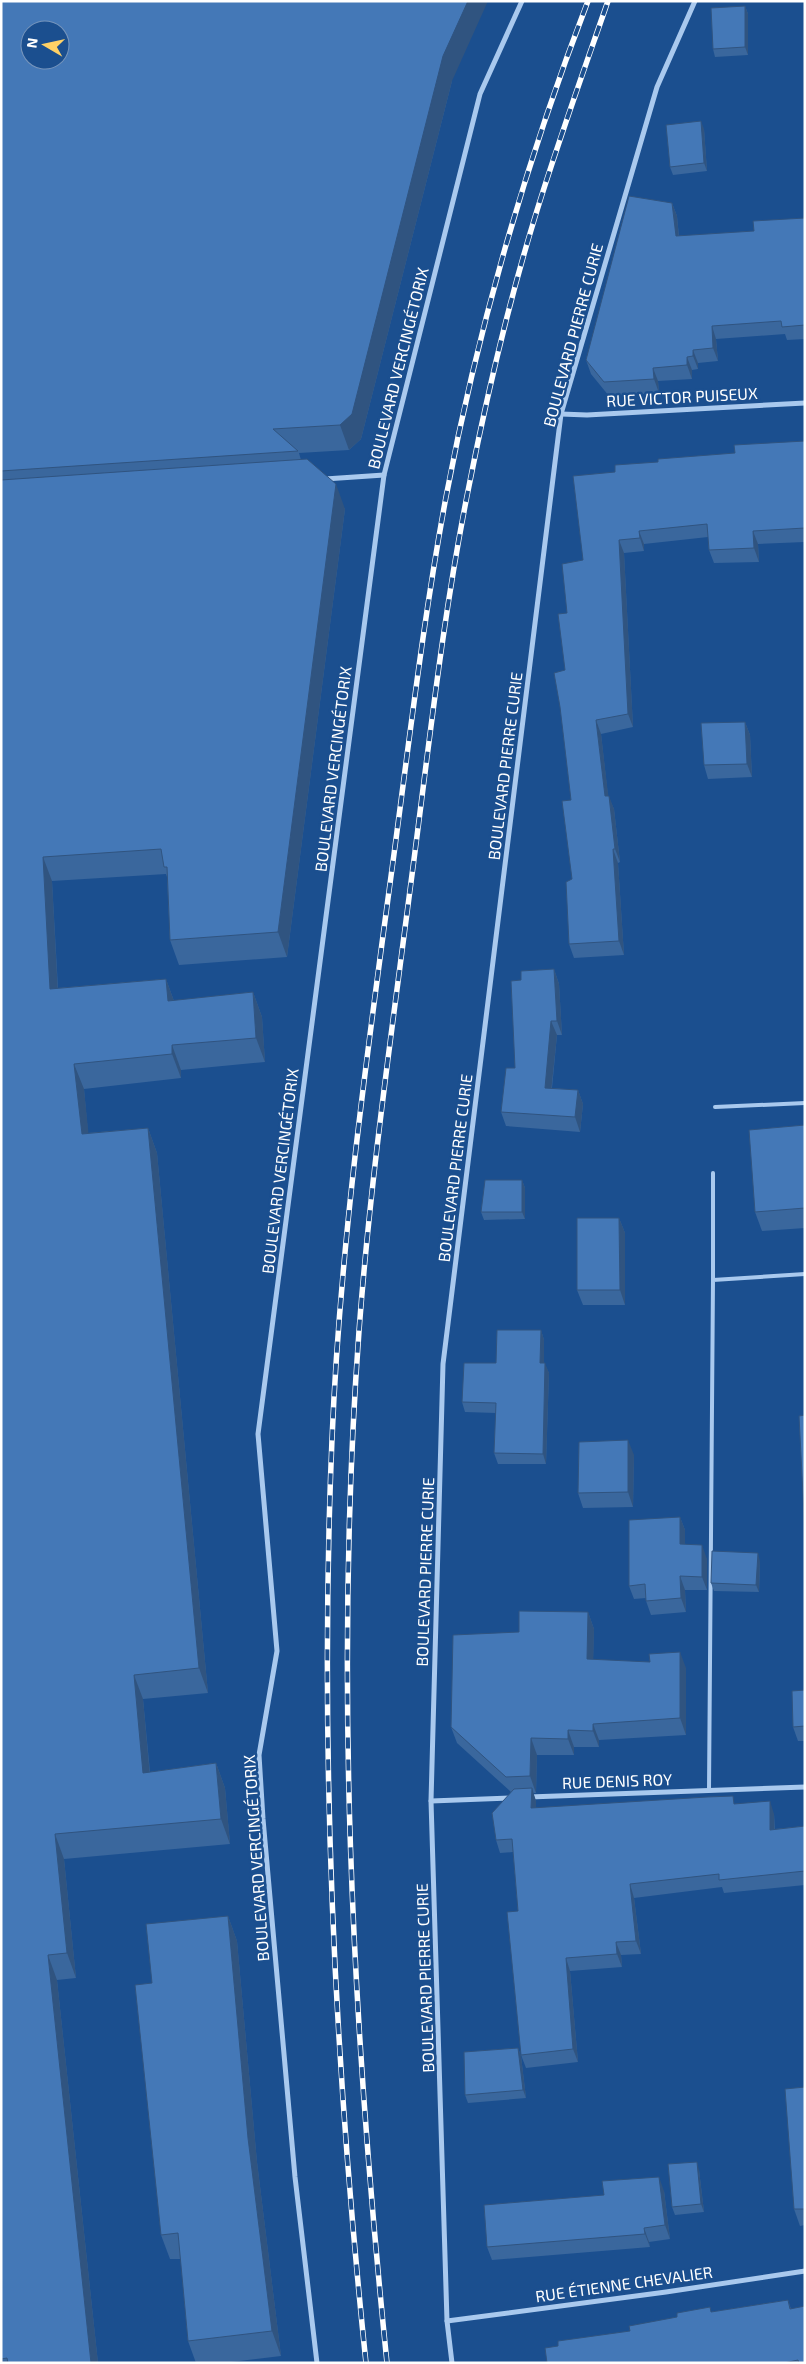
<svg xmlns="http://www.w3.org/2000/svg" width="806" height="2364" font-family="'Exo 2',sans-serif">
<rect width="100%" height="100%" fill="#1b4f8f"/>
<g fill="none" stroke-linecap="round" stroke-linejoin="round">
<!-- service -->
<g stroke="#a9c9ee" stroke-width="4">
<polyline points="715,1107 805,1103"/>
<polyline points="713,1280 713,1173"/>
<polyline points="709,1790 713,1280 805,1274"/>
</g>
<!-- minor -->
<g stroke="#a9c9ee" stroke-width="5">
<polyline points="561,414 587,415 805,403"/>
<polyline points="325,479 384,475"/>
<polyline points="529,1797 805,1787"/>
<polyline points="431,1801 511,1798"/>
<polyline points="447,2321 666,2292 805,2271"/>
<polyline points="317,2363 295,2177 263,1819 259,1755 277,1651 258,1434 384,475 480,94 522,1"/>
<polyline points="452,2363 447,2321 431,1801 443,1364 561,414 657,87 695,1"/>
</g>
<!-- rail casing -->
<g stroke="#fff" stroke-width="5.5">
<g id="rail">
<path d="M366,2363c-32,-306 -47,-616 -34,-924 8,-196 36,-391 62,-585 16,-119 30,-239 52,-357 32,-169 80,-335 142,-496"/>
<path d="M387,2363c-35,-342 -53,-688 -28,-1032 11,-148 32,-294 51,-441 18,-135 32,-271 59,-404 18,-91 39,-181 66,-269 22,-72 48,-144 73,-216"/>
</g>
</g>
<!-- rail -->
<use href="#rail" stroke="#1b4f8f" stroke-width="4" stroke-dasharray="11" stroke-linecap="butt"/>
</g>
<!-- wall -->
<g fill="#3a679d">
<polygon points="1,1 452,81 361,439 349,450 299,453 301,460 345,509 287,957 179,965 170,940 167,877 166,874 52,881 58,988 166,979 174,1001 253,992 262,1017 265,1062 181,1070 181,1078 84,1089 88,1133 148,1128 157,1153 208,1693 143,1699 150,1772 216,1763 225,1788 230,1844 64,1859 76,1978 57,1980 98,2363 1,2363"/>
<polygon points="745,6 748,14 748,55 715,57 713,49"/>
<polygon points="704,129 707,171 673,175 670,167"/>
<polygon points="672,203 677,216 679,236 754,231 805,218 805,339 787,340 785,334 716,339 718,361 698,363 698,369 692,370 692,379 658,381 659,393 609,396 591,374 586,360"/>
<polygon points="805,441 805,542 758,544 759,562 714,563 709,550 708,537 644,544 644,551 624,553 633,727 601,734 608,796 614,809 620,862 618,863 624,955 574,958 569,944 572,879 571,800 565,670 567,613 583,560 615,472 658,462 735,453"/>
<polygon points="745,722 750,735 752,777 708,779 704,765"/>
<polygon points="554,969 559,984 562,1035 557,1035 552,1088 578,1090 583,1104 580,1132 506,1126 501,1112 515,1068 521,980"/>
<polygon points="805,1125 805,1228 762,1231 755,1212"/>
<polygon points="522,1180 525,1188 525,1219 484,1220 481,1212"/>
<polygon points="619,1218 625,1233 625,1305 583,1305 577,1290"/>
<polygon points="541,1330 544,1340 544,1363 549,1373 546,1464 498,1464 494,1453 496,1413 465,1412 462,1402 496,1363"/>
<polygon points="634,1455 633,1507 583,1508 578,1493"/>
<polygon points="680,1517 685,1530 685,1544 707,1559 707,1590 685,1590 686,1612 651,1615 646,1601 646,1598 634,1599 629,1586"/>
<polygon points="760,1561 759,1592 714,1591 711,1583"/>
<polygon points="588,1612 594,1629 593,1659 686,1668 686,1735 599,1740 599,1747 574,1747 574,1755 537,1755 536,1793 533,1793 536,1801 536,1808 736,1804 774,1814 775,1829 805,1826 805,1885 724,1893 722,1887 634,1898 641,1954 621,1955 622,1967 570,1971 578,2062 526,2068 521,2055 518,1911 513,1852 500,1853 496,1840 511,1792 457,1743 451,1727 519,1632"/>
<polygon points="805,1690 805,1741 798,1741 793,1727"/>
<polygon points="228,1916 237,1941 257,2162 281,2356 223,2363 196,2363 188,2341 181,2259 170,2259 161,2235 152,1983"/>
<polygon points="518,2048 521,2056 526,2098 468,2103 465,2095"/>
<polygon points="805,2087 805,2225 800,2226 794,2209"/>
<polygon points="699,2170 704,2212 675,2215 672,2207"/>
<polygon points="664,2191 670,2239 649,2242 650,2247 492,2260 487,2247"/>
<polygon points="788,2300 791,2309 805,2363 547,2363 558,2346 630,2331 677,2317 710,2307 711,2312"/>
</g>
<!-- shaded-wall -->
<g fill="#305480">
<polygon points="468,1 488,1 452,81 361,439 349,450 340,425 443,56"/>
<polygon points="745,6 748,14 748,55 745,47"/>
<polygon points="701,121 704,129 707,171 704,163"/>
<polygon points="672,203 677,216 680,250 676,236"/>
<polygon points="712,326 716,339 718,361 713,348"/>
<polygon points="693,350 698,363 698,369 693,356"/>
<polygon points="687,357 692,370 692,379 687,365"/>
<polygon points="653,368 658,381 659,393 654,379"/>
<polygon points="336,484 345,509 287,957 278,932"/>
<polygon points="639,531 644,544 644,551 640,538"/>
<polygon points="753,531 758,544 759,562 754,548"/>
<polygon points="619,540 624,553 633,727 628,714"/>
<polygon points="596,720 601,734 610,810 605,796"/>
<polygon points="745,722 750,735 752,777 747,764"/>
<polygon points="609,796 614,809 620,862 615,849"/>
<polygon points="613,849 618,863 624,955 619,941"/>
<polygon points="43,857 52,881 59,1013 50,989"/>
<polygon points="554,969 559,984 562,1035 557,1021"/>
<polygon points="166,979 175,1004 168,1001"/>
<polygon points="253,992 262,1017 265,1062 256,1038"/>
<polygon points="551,1021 557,1035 550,1102 545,1088"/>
<polygon points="172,1045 181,1070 181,1078 172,1054"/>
<polygon points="74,1064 84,1089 91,1158 82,1134"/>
<polygon points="578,1090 583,1104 580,1132 575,1117"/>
<polygon points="148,1128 157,1153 208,1693 199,1668"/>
<polygon points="522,1180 525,1188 525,1219 522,1212"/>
<polygon points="619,1218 625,1233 625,1305 620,1290"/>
<polygon points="541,1330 544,1340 544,1373 540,1363"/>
<polygon points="545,1363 549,1373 546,1464 543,1454"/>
<polygon points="628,1440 634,1455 633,1507 628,1492"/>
<polygon points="680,1517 685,1530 685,1558 680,1544"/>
<polygon points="702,1545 707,1559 707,1590 702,1577"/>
<polygon points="758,1553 760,1561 759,1592 756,1585"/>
<polygon points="680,1576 685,1590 686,1612 681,1598"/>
<polygon points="588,1612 594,1629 593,1675 587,1659"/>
<polygon points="680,1652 686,1668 686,1735 680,1718"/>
<polygon points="134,1675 143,1699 152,1798 143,1773"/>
<polygon points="593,1724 599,1740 599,1747 593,1731"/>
<polygon points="568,1730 574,1747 574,1755 568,1739"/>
<polygon points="531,1738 537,1755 536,1793 530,1776"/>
<polygon points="216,1763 225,1788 230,1844 221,1819"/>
<polygon points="532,1788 536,1801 536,1821 531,1808"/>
<polygon points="770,1801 774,1814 775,1843 770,1830"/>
<polygon points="55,1834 64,1859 76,1978 67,1953"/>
<polygon points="630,1884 634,1898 641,1954 636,1941"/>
<polygon points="228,1916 237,1941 257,2162 281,2356 272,2331 248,2138"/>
<polygon points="616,1942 621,1955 622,1967 617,1954"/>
<polygon points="48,1955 57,1980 98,2363 91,2363"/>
<polygon points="566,1958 570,1971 578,2062 573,2049"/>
<polygon points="518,2048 521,2056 526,2098 523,2090"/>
<polygon points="697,2162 699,2170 704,2212 701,2204"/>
<polygon points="659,2177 664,2191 670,2239 665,2225"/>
<polygon points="644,2228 649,2242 650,2247 645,2234"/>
</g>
<!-- building -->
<g fill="#4478b7" stroke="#305480" fill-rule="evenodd">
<path d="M1,1h467l-25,55 -91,358 -12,11 -67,4 25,22 -297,20zM30,30h30v30h-30z"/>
<polygon points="745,6 745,47 713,49 711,8"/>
<polygon points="701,121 704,163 670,167 666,125"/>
<polygon points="629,196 672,203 676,236 754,231 753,221 805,218 805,325 782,327 781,321 712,326 713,348 693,350 693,356 687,357 687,365 653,368 654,379 604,382 586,360"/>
<polygon points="805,441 805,528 753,531 754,548 709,550 707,524 639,531 640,538 619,540 628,714 596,720 605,796 609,796 615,849 613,849 619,941 569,944 566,882 572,879 562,801 571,800 560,707 554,673 565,670 558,614 567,613 562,564 583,560 573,476 615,472 615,465 658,462 658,459 735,453 734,445"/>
<polygon points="307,459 336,484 278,932 170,940 167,867 164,867 161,849 43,857 50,989 166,979 168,1001 253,992 256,1038 172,1045 172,1054 74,1064 82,1134 148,1128 199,1668 134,1675 143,1773 216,1763 221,1819 55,1834 67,1953 48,1955 91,2363 8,2363 7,2358 1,2359 1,480"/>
<polygon points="745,722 747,764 704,765 701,723"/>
<polygon points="554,969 557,1021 551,1021 545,1088 578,1090 575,1117 501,1112 506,1068 515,1068 511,981 521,980 521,971"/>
<polygon points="805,1125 805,1208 755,1212 749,1130"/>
<polygon points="485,1180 522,1180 522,1212 481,1212"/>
<polygon points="577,1218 619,1218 620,1290 577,1290"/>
<polygon points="497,1330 541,1330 540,1363 545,1363 543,1454 494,1453 496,1403 462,1402 464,1363 496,1363"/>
<polygon points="805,1415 805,1535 799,1416"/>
<polygon points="628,1440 628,1492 578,1493 579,1442"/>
<polygon points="680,1517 680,1544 702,1545 702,1577 680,1576 681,1598 646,1601 645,1584 629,1586 629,1520"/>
<polygon points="712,1551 758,1553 756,1585 711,1583"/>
<polygon points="519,1611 588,1612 587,1659 650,1662 649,1654 680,1652 680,1718 593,1724 593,1731 568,1730 568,1739 531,1738 530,1776 506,1777 451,1727 453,1635 519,1632"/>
<polygon points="805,1690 805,1726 793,1727 792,1691"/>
<polygon points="532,1788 531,1808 707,1797 733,1796 734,1804 770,1801 770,1830 805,1826 805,1871 719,1880 719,1874 630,1884 636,1941 616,1942 617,1954 566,1958 573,2049 521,2055 507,1912 518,1911 512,1839 496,1840 492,1813 514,1789"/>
<polygon points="228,1916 248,2138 272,2331 188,2341 178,2233 161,2235 135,1985 152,1983 146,1924"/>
<polygon points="518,2048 523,2090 465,2095 464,2052"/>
<polygon points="805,2087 805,2209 794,2209 785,2089"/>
<polygon points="697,2162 701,2204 672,2207 668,2164"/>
<polygon points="659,2177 665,2225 644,2228 645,2234 487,2247 484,2205 604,2195 602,2181"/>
<polygon points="788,2300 790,2309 805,2306 805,2363 799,2363 798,2360 784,2363 547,2363 545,2348 558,2346 558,2341 630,2331 629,2326 677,2317 677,2313 710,2307 711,2312"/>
</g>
<g text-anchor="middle" stroke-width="5" stroke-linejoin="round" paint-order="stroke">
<!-- street labels -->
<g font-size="16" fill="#fff" stroke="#1b4f8f">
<text transform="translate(573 335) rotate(-75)" y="6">BOULEVARD PIERRE CURIE</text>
<text transform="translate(398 368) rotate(-76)" y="6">BOULEVARD VERCINGÉTORIX</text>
<text transform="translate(682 397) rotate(-3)" y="6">RUE VICTOR PUISEUX</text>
<text transform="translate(505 766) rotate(-83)" y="6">BOULEVARD PIERRE CURIE</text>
<text transform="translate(333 769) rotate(-83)" y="6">BOULEVARD VERCINGÉTORIX</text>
<text transform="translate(455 1168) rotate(-83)" y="6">BOULEVARD PIERRE CURIE</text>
<text transform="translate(280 1171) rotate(-83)" y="6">BOULEVARD VERCINGÉTORIX</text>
<text transform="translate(425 1572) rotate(-88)" y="6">BOULEVARD PIERRE CURIE</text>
<text transform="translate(617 1781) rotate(-2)" y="6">RUE DENIS ROY</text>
<text transform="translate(256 1858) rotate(-94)" y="6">BOULEVARD VERCINGÉTORIX</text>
<text transform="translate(425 1978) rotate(-92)" y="6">BOULEVARD PIERRE CURIE</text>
<text transform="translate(624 2284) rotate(-8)" y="6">RUE ÉTIENNE CHEVALIER</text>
</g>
</g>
<!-- border -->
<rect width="806" height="2364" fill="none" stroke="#ffffff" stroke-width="5"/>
<!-- north arrow -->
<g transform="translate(45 45) rotate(279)"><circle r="24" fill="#1b4f8f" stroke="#7695bc"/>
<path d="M0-4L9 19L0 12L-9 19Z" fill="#ffd166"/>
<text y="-8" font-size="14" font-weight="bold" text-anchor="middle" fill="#ffffff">N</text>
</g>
</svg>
